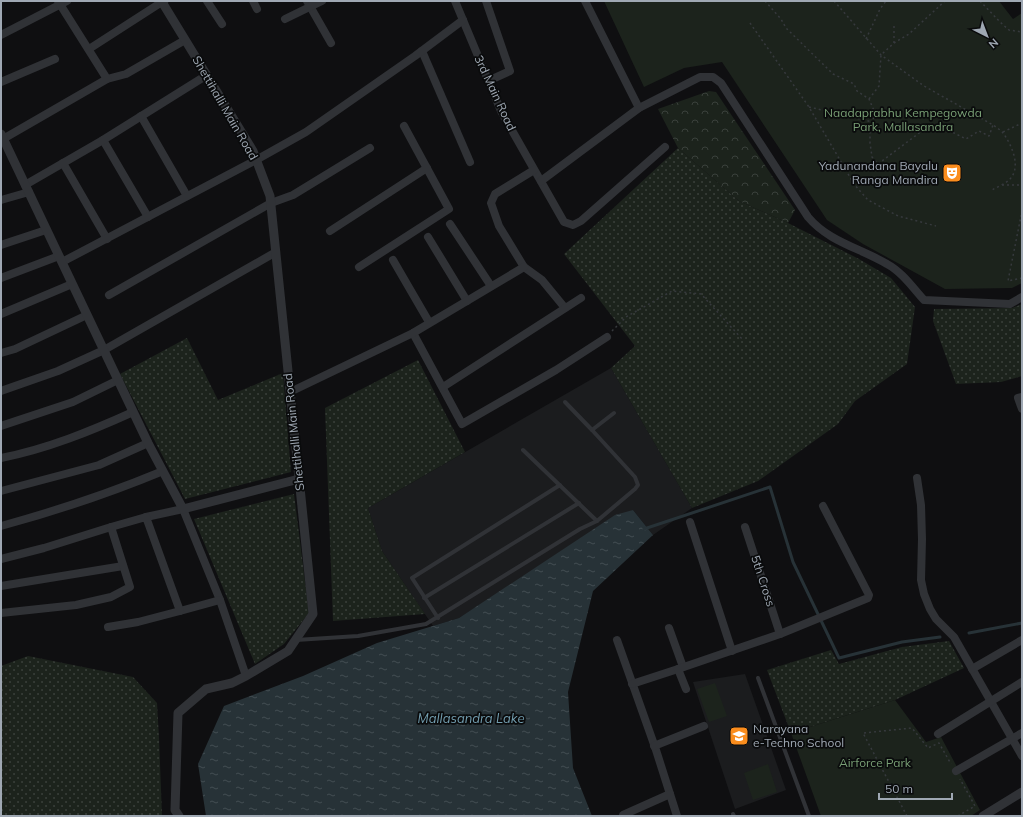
<svg xmlns="http://www.w3.org/2000/svg" width="1023" height="817" font-family="Mulish,sans-serif">
<defs>
<pattern id="grass-dots" width="8" height="8" patternUnits="userSpaceOnUse"><rect width="8" height="8" fill="#1c231c"/><path d="M2 2h.1M6 6h.1" fill="none" stroke="#3a403b" stroke-width="1.8" stroke-linecap="round"/></pattern>
<pattern id="forest-crowns" width="20" height="18" patternUnits="userSpaceOnUse"><rect width="20" height="18" fill="#1c231c"/><path d="M2 6a3 3 0 1 1 6 0M12 15a3 3 0 1 1 6 0" fill="none" stroke="#3a403b"/></pattern>
<pattern id="water-ripples" width="26" height="14" patternUnits="userSpaceOnUse"><rect width="26" height="14" fill="#273237"/><path d="M2 4q2-2 4 0t4 0M15 11q2-2 4 0t4 0" fill="none" stroke="#434d52"/></pattern>
</defs>
<rect width="100%" height="100%" fill="#0f0f11"/>
<!-- built -->
<g fill="#1b1c1e">
<polygon points="611,368 692,508 653,535 633,510 459,618 433,626 382,551 368,508"/>
<polygon points="745,674 786,790 735,809 693,682"/>
</g>
<!-- grass -->
<g fill="url(#grass-dots)">
<polygon points="678,148 739,201 788,223 859,259 891,278 915,307 907,364 855,401 838,424 758,481 692,508 611,368 635,346 564,254"/>
<polygon points="1022,304 1022,376 1001,382 956,384 933,321 934,309 1012,308"/>
<polygon points="187,338 218,400 283,373 291,472 185,499 120,374"/>
<polygon points="418,360 465,452 368,508 382,551 425,614 333,621 325,408"/>
<polygon points="294,494 309,613 284,644 255,664 194,519"/>
<polygon points="949,641 964,668 895,700 791,733 767,670 831,650 839,664 902,647"/>
<polygon points="28,656 133,677 157,703 159,738 162,816 1,816 1,666"/>
</g>
<!-- forest -->
<polygon fill="url(#forest-crowns)" points="709,91 716,92 795,210 788,223 739,201 678,148 658,109"/>
<!-- green -->
<g fill="#1c231c">
<polygon points="604,1 999,1 1013,19 1022,13 1022,283 1012,288 945,289 863,244 827,220 722,62 684,68 644,87"/>
<polygon points="715,683 727,716 709,722 697,689"/>
<polygon points="895,700 926,742 941,737 980,810 971,816 821,816 791,733"/>
<polygon points="768,764 777,792 753,800 744,773"/>
</g>
<!-- water -->
<polygon fill="url(#water-ripples)" points="633,510 653,535 593,591 568,692 573,768 592,816 206,816 198,764 224,706 303,676 377,643 459,618 615,515"/>
<g fill="none" stroke-linecap="round" stroke-linejoin="round">
<!-- stream -->
<g stroke="#273237" stroke-width="3">
<polyline points="644,529 770,487 793,562 839,658 902,642 940,637"/>
<polyline points="969,633 1022,623"/>
</g>
<!-- path -->
<g stroke="#36393d" stroke-width="1.5" stroke-dasharray="2 3" stroke-linecap="butt">
<polyline points="765,1 781,19 786,28 833,74 854,84 857,91 869,99 875,113 870,130 870,143 872,157 878,164 931,124 940,126 966,139 979,131 989,136 993,125"/>
<path d="M834,1l47,54 43,31 69,39c4,3 8,5 10,8 9,12 19,35 6,47 -4,4 -12,7 -17,10"/>
<polyline points="980,1 1000,22 1009,30 1022,32"/>
<polyline points="750,23 809,107 854,184 868,200 898,216 936,226"/>
<polyline points="894,26 894,43"/>
<polyline points="866,39 880,9 886,1"/>
<polyline points="869,99 879,86 881,55 894,43 909,34 945,1"/>
<polyline points="809,107 873,122"/>
<polyline points="1003,132 1022,123"/>
<polyline points="1002,185 1022,185"/>
<polyline points="1022,215 1021,216 1008,281 1022,278"/>
<polyline points="612,331 626,317 672,291 701,294 743,340"/>
<polyline points="907,816 863,733 912,728 928,748 939,743 951,764"/>
<polyline points="958,816 975,806 960,779"/>
</g>
<!-- service -->
<g stroke="#303236" stroke-width="4">
<polyline points="565,402 592,430"/>
<polyline points="523,450 597,521"/>
<polyline points="424,598 579,503"/>
<polyline points="438,618 412,578 560,485"/>
<polyline points="296,640 358,636 426,624 580,529 597,521 635,489 638,485 635,477 592,430 614,413"/>
<polyline points="758,678 809,816"/>
<polyline points="733,814 734,816"/>
</g>
<!-- minor -->
<g stroke="#303236" stroke-width="8">
<polyline points="207,1 222,24"/>
<polyline points="253,1 257,9"/>
<polyline points="307,1 331,43"/>
<polyline points="455,1 501,111 564,222 573,225 581,221 665,147"/>
<polyline points="486,1 510,71 488,81"/>
<polyline points="585,1 639,108"/>
<polyline points="285,19 322,1"/>
<polyline points="1,35 67,1"/>
<polyline points="89,49 162,2"/>
<polyline points="422,51 470,162"/>
<polyline points="107,79 126,74 185,40"/>
<polyline points="1,82 55,59"/>
<polyline points="141,116 187,196"/>
<polyline points="3,139 107,79 58,1"/>
<polyline points="103,140 148,217"/>
<polyline points="63,163 107,239"/>
<polyline points="534,170 495,194 491,203 499,226 524,267 542,280 565,308"/>
<path d="M541,181l98,-73 61,-31h13l8,6 87,134c21,25 52,31 79,47 15,8 26,24 37,36l86,4 12,-7"/>
<polyline points="25,185 103,140 207,75"/>
<polyline points="1,200 29,192"/>
<polyline points="450,224 491,286"/>
<polyline points="330,231 427,168"/>
<polyline points="428,237 467,301"/>
<polyline points="1,245 46,230"/>
<polyline points="393,260 429,322"/>
<polyline points="62,262 256,160 306,132 415,56 463,20"/>
<polyline points="359,267 449,209 404,126"/>
<polyline points="1,278 59,256"/>
<polyline points="109,295 271,203 293,195 370,148"/>
<polyline points="1,314 72,284"/>
<polyline points="413,333 462,424 556,370 607,337"/>
<polyline points="1,353 15,349 87,315"/>
<polyline points="443,387 581,298"/>
<polyline points="1,391 58,371 104,350 276,252"/>
<polyline points="290,392 413,333 524,267"/>
<polyline points="1022,397 1018,398 1022,409"/>
<polyline points="1,426 73,402 118,380"/>
<path d="M1,458c46,-9 90,-27 132,-46"/>
<polyline points="917,478 921,505 922,539 921,580 924,594 930,609 936,619 954,637 1022,756"/>
<polyline points="1,491 99,465 148,443"/>
<polyline points="146,517 183,509 220,600 246,676"/>
<polyline points="690,522 732,651"/>
<path d="M1,526c55,-15 109,-33 162,-55"/>
<polyline points="745,527 780,634"/>
<polyline points="1,559 44,548 111,527"/>
<polyline points="1,586 123,566"/>
<polyline points="180,611 220,600"/>
<polyline points="1,613 76,605 111,597 130,587 111,527 146,517 180,611 138,622 108,627"/>
<polyline points="669,628 683,667"/>
<polyline points="617,640 656,750 670,794"/>
<polyline points="972,669 1022,640"/>
<polyline points="632,684 678,669"/>
<polyline points="686,689 678,669 780,634 868,598 869,595 823,506"/>
<polyline points="938,734 1022,682"/>
<polyline points="654,746 704,726"/>
<polyline points="956,771 1022,733"/>
<polyline points="623,816 623,815 670,794 677,816"/>
</g>
<!-- tertiary -->
<g stroke="#303236" stroke-width="9">
<polyline points="164,1 162,2 253,151 270,196 313,614 288,651 246,676 232,683 206,689 178,713 175,810 179,816"/>
<polyline points="1,134 148,443 183,509 299,479"/>
<polyline points="983,816 1022,792"/>
</g>
</g>
<!-- icons -->
<defs>
<g id="theatre-square" transform="scale(1)"><rect x="-9" y="-9" width="18" height="18" rx="4" fill="#fb8d1d" stroke="#0a0b0c"/><path d="M-5-5.5Q0-4 5-5.5V0Q5 5 0 6Q-5 5-5 0ZM-3.3-2.5H-1v1.5H-3.3ZM1-2.5H3.3v1.5H1ZM-2.8 1Q0 5.5 2.8 1Z" fill="#fff"/></g>
<g id="school-square" transform="scale(1)"><rect x="-9" y="-9" width="18" height="18" rx="4" fill="#fb8d1d" stroke="#0a0b0c"/><path d="M0-5L7-2L0 1L-7-2ZM-4 1L0 2.5L4 1V4Q0 6-4 4Z" fill="#fff"/></g>
</defs>
<g fill-rule="evenodd">
<use href="#theatre-square" x="952" y="173"/>
<use href="#school-square" x="739" y="736"/>
</g>
<g text-anchor="middle" stroke-width="3.5" stroke-linejoin="round" paint-order="stroke">
<!-- street labels -->
<g font-size="12" fill="#9fa8b3" stroke="#0a0b0c">
<text transform="translate(495 93) rotate(65)" y="4">3rd Main Road</text>
<text transform="translate(225 108) rotate(60)" y="4">Shettihalli Main Road</text>
<text transform="translate(294 432) rotate(-96)" y="4">Shettihalli Main Road</text>
<text transform="translate(763 581) rotate(72)" y="4">5th Cross</text>
</g>
<!-- park labels -->
<g font-size="12" fill="#799f75" stroke="#0a0b0c">
<text x="903" y="117">Naadaprabhu Kempegowda<tspan x="903" dy="14">Park, Mallasandra</tspan></text>
<text x="875" y="767">Airforce Park</text>
</g>
<!-- poi labels -->
<g font-size="12" fill="#9fa8b3" stroke="#0a0b0c" text-anchor="end">
<text x="938" y="170">Yadunandana Bayalu<tspan x="938" dy="14">Ranga Mandira</tspan></text>
<text x="753" y="733" text-anchor="start">Narayana<tspan x="753" dy="14">e-Techno School</tspan></text>
</g>
<!-- water labels -->
<g font-size="13" font-style="italic" fill="#739eb0" stroke="#0a0b0c">
<text x="471" y="723">Mallasandra Lake</text>
</g>
</g>
<!-- border -->
<rect width="1023" height="817" fill="none" stroke="#9fa8b3" stroke-width="4"/>
<!-- north arrow -->
<g transform="translate(987 36) rotate(138)" stroke="#0a0b0c" stroke-width="3" paint-order="stroke">
<path d="M0-3L7 15L0 10L-7 15Z" fill="#9fa8b3"/>
<text y="-6" font-size="11" font-weight="bold" text-anchor="middle" fill="#9fa8b3">N</text>
</g>
<!-- scale -->
<path d="M879 793v6h73v-6" fill="none" stroke="#9fa8b3" stroke-width="2"/>
<text x="885" y="793" font-size="12" fill="#9fa8b3" stroke="#0a0b0c" stroke-width="3" paint-order="stroke">50 m</text>
</svg>
